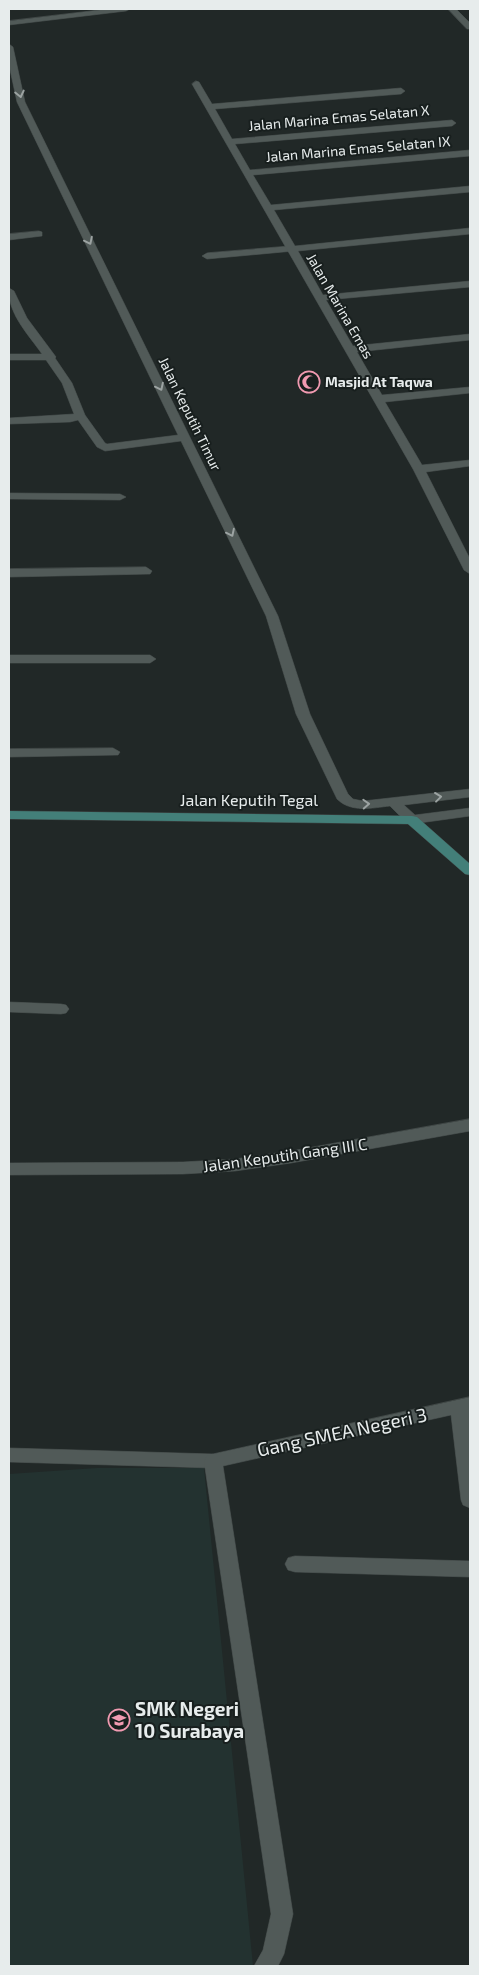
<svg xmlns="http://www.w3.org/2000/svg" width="479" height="1975" font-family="'Exo 2',sans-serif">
<rect width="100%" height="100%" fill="#212827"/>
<!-- built -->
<polygon fill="#233230" points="97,1468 204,1468 253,1966 9,1966 9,1474"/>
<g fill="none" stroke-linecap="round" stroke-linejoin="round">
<!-- lane casing -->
<g stroke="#3f4645" stroke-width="1">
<g id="lane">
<polygon points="291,246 294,247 294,251 207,259 202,256 207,253"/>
<polygon points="9,1448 213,1454 219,1456 221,1461 219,1466 213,1468 9,1462"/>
</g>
</g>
<!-- street casing -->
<g stroke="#3f4645" stroke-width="1">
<g id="street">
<polygon points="108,9 130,9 126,11 9,25 9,21"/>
<polygon points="448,9 456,9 470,23 470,29 467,29"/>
<path d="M9,44l4,3 12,55 253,514 32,98 38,80 5,5 10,2 107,-12v8l-66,8 11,10 55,-7v8l-58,8 -5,-1 -17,-17c-18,2 -39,7 -53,-7l-41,-85 -30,-98 -85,-175 -76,10 -8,-4 -19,-27 -8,2 -61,2v-6l65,-4 -12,-31 -16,-23h-37v-6h33c-14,-20 -35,-41 -33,-66l5,3 13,27 29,39 -1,1 17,25 13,32 20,28 2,1 71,-9 -161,-333 -8,-37z"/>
<polygon points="196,81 199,82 212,104 401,88 405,91 401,94 215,109 232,139 452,120 456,123 452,126 235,144 250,170 470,150 470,156 253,175 271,205 470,186 470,192 274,210 295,246 470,228 470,234 298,251 323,295 470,281 470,287 326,300 353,346 470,334 470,340 357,352 382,395 470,387 470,393 385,402 422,465 470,460 470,466 426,472 470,559 470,574 464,570 413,469 192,84"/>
<polygon points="39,231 42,232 42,236 9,240 9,234"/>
<polygon points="9,493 120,494 126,497 120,500 9,499"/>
<polygon points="146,567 152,571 150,574 9,577 9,569"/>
<polygon points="9,655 150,655 156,659 150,663 9,663"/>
<polygon points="113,748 120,752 118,755 9,757 9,749"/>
<polygon points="9,1002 61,1004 66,1005 69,1009 66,1013 61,1014 9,1012"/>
<polygon points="470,1119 470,1131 291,1163 235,1171 183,1174 9,1175 9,1163 183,1162 235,1159 291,1151"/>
<polygon points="470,1397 470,1508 463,1505 461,1500 451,1415 223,1466 293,1914 284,1954 278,1966 254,1966 263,1950 271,1914 204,1461 207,1456 213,1454"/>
<polygon points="295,1556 470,1561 470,1577 295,1572 288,1570 285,1564 288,1558"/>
</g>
</g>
<!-- secondary casing -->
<g stroke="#3f4645" stroke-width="1">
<polygon id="secondary" points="9,811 412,816 417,817 470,864 470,875 465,874 408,824 9,819"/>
</g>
<!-- lane -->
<use href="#lane" fill="#515a58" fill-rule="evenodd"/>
<!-- street -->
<use href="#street" fill="#515a58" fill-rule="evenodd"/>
<!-- secondary -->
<use href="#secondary" fill="#437f79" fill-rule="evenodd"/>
</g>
<!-- one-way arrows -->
<defs><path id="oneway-chevron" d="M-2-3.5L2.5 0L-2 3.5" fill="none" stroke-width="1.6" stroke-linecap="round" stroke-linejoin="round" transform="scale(1.25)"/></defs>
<g stroke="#9ca3a2">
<use href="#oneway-chevron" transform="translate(20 94) rotate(77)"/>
<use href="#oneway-chevron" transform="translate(89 241) rotate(64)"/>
<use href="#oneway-chevron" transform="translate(160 387) rotate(64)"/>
<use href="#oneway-chevron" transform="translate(231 533) rotate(64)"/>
<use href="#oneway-chevron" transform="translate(438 797) rotate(-7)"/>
<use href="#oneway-chevron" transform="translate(366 804) rotate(-3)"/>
</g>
<!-- icons -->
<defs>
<g id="mosque-ring" transform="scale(1.125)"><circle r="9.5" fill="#181f1e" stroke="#f19ab1" stroke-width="1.5"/><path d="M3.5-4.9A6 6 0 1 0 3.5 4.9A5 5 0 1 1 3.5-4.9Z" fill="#f19ab1"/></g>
<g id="school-ring" transform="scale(1.125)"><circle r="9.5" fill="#181f1e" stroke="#f19ab1" stroke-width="1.5"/><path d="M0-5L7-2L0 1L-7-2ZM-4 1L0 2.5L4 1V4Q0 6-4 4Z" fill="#f19ab1"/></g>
</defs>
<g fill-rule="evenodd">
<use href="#mosque-ring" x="309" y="382"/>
<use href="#school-ring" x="119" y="1720"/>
</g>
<g text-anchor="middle" stroke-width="4" stroke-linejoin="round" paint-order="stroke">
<!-- far-street labels -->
<g font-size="14" fill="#e7ecec" stroke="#181f1e">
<text transform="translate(339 118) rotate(-5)" y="5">Jalan Marina Emas Selatan X</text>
<text transform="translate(358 149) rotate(-5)" y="5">Jalan Marina Emas Selatan IX</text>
<text transform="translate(340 306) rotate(60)" y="5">Jalan Marina Emas</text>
<text transform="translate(190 414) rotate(64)" y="5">Jalan Keputih Timur</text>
</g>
<!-- far-poi labels -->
<g font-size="14" font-weight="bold" fill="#e7ecec" stroke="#181f1e" text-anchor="start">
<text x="325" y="387">Masjid At Taqwa</text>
</g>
<!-- street labels -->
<g font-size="16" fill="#e7ecec" stroke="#181f1e">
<text x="249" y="806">Jalan Keputih Tegal</text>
<text transform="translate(285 1155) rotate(-8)" y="6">Jalan Keputih Gang III C</text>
</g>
<!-- near-street labels -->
<g font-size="19" fill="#e7ecec" stroke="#181f1e">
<text transform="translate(342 1432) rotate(-12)" y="7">Gang SMEA Negeri 3</text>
</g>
<!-- near-poi labels -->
<g font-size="19" font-weight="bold" fill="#e7ecec" stroke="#181f1e" text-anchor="start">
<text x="135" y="1716">SMK Negeri<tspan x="135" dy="22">10 Surabaya</tspan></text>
</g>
</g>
<!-- border -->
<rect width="479" height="1975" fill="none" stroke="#e7ecec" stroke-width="20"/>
</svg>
